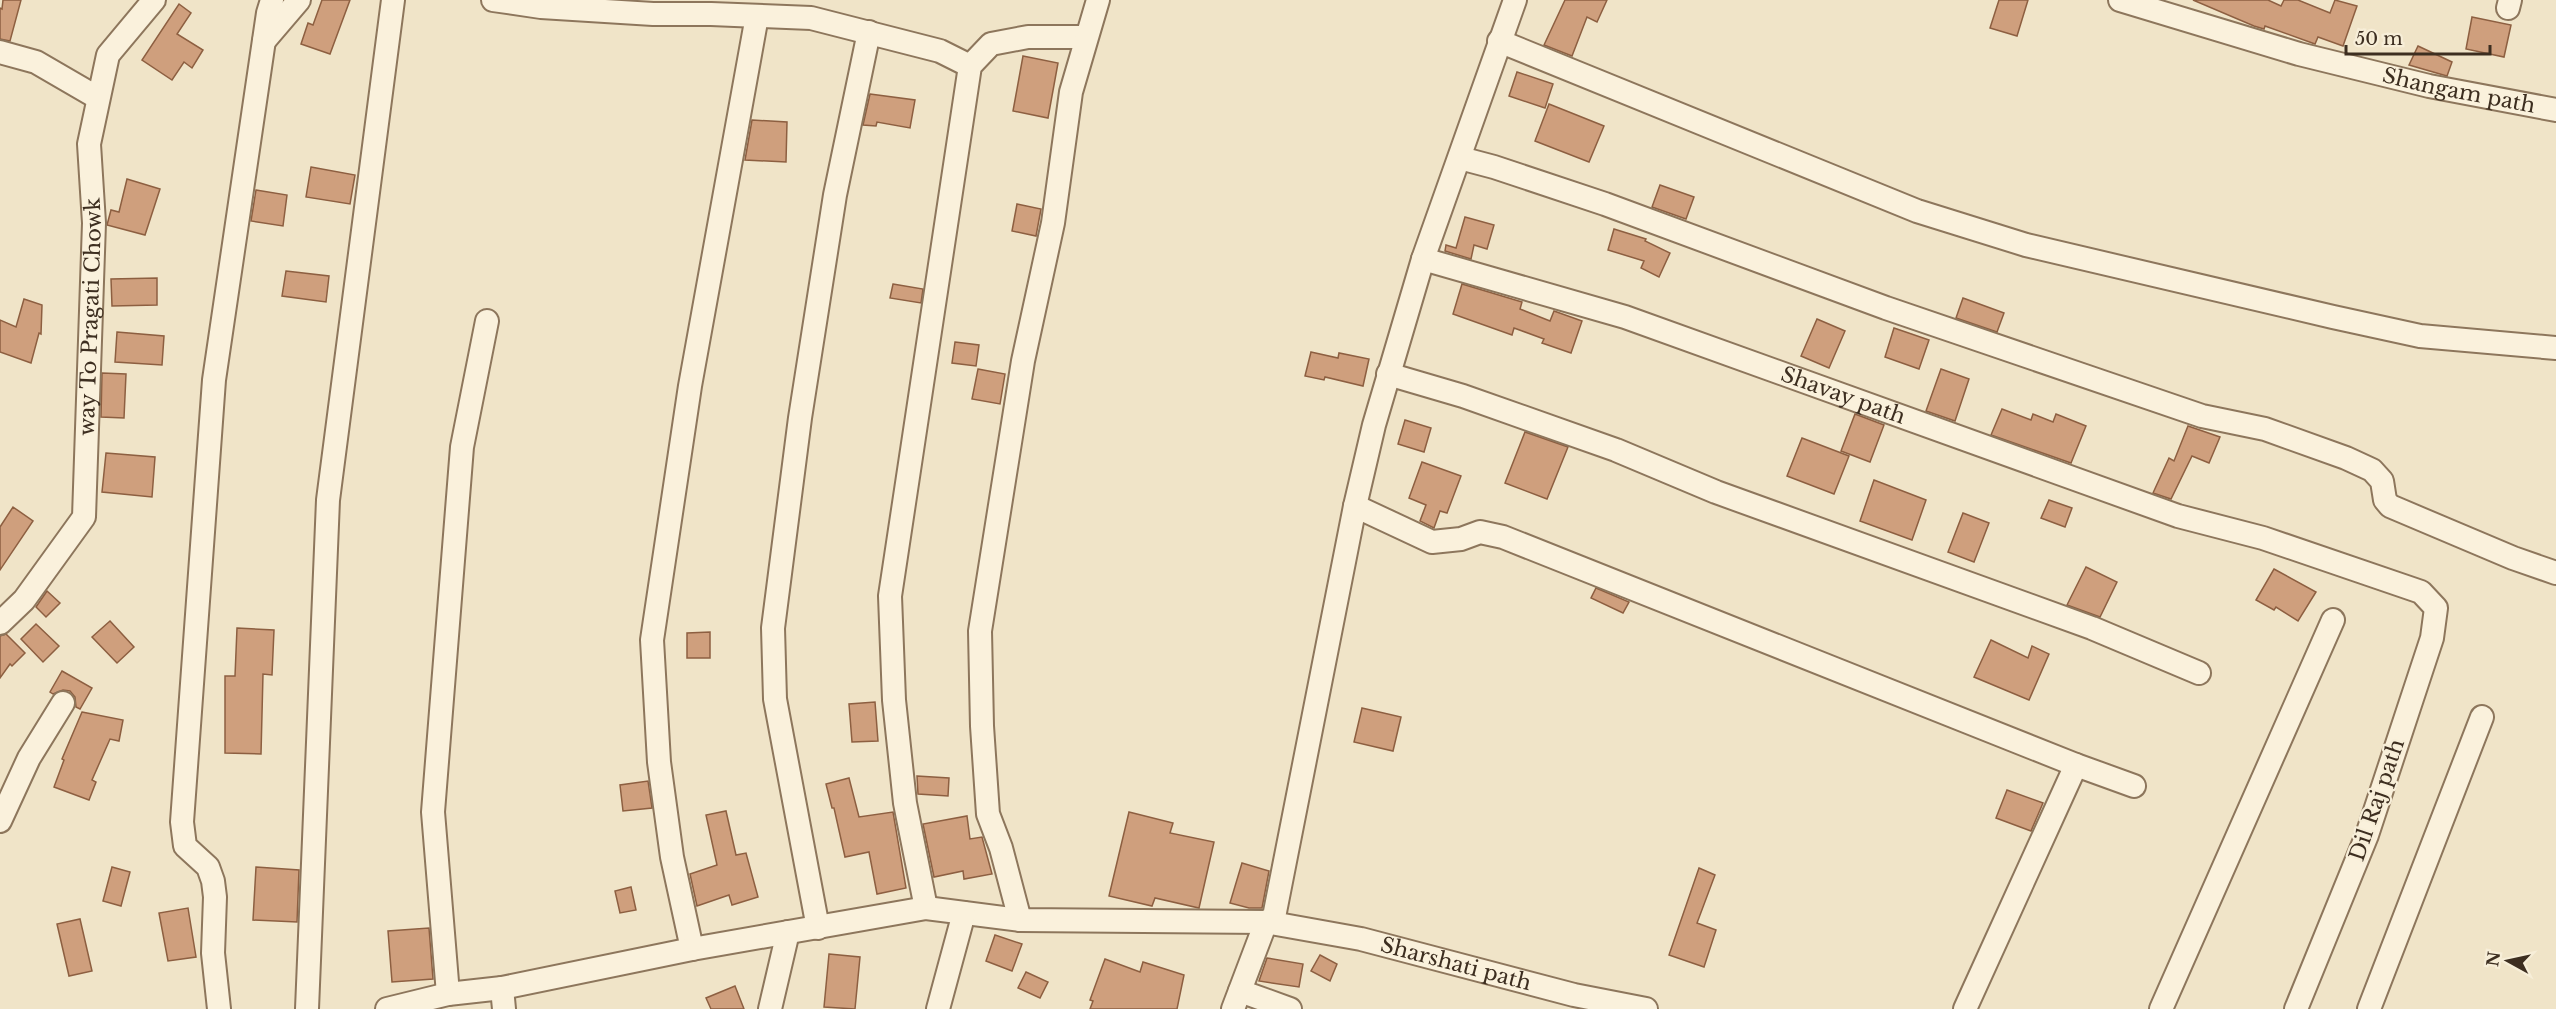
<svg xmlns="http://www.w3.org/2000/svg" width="2556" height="1009" font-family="'Libre Baskerville',serif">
<rect width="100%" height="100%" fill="#f0e4c8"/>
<!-- building -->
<g fill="#cf9f7d" stroke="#8d5f41" stroke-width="1.5">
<polygon points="3,0 21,0 10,41 0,39 0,8 2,9"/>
<polygon points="322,0 350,0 330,54 301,44 308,23 313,25"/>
<polygon points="1565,0 1607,0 1597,22 1587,17 1572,56 1544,45"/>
<polygon points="1999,0 2028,0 2017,36 1990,28"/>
<polygon points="2193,0 2268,0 2281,6 2284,0 2298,0 2330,13 2335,0 2357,6 2343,46 2318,37 2315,44 2265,26 2264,29 2254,26"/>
<polygon points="179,4 191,13 177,34 203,50 192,68 184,62 172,80 142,60"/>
<polygon points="2472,17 2511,25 2504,57 2466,49"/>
<polygon points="2418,46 2452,62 2447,76 2409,65"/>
<polygon points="1023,56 1058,63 1048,118 1013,111"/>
<polygon points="1517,72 1553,84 1545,108 1509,96"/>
<polygon points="870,94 915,100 910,128 877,122 876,126 863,125"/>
<polygon points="1549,104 1604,126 1589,162 1535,141"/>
<polygon points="752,120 787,122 786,162 745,160"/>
<polygon points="311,167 355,175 350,204 306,197"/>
<polygon points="127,179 160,189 145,235 107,225 111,210 119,212"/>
<polygon points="1660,185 1694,197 1686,219 1652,207"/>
<polygon points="256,190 287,195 283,226 251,221"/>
<polygon points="1017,204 1041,209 1036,236 1012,231"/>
<polygon points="1465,217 1494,225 1487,249 1474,245 1471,259 1445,251 1446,245 1456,248"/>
<polygon points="1614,229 1646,239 1645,241 1670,253 1659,277 1641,268 1644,261 1608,250"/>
<polygon points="286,271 329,276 326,302 282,296"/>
<polygon points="157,278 157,305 112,306 111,279"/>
<polygon points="893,284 923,289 921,303 890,298"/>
<polygon points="1462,284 1522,302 1520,309 1550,321 1554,311 1582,321 1571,353 1542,343 1544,339 1514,328 1512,335 1453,314"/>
<polygon points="1963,298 2004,313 1997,332 1956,318"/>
<polygon points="24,299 42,305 41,334 39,333 31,363 0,352 0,320 16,327"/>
<polygon points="1817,319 1845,331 1829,368 1801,356"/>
<polygon points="1894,328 1929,340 1919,369 1885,357"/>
<polygon points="117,332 164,336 162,365 115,362"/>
<polygon points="955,342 979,345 976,366 952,363"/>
<polygon points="1311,352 1338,358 1339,353 1369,359 1363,386 1325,377 1324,380 1305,376"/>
<polygon points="978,369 1005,374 1000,404 972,399"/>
<polygon points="1941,369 1969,379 1955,421 1926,411"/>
<polygon points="102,373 126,374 124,418 101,417"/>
<polygon points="2002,409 2031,420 2033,414 2053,422 2056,414 2086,426 2071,463 1991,435"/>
<polygon points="1855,414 1884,425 1870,462 1841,451"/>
<polygon points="1405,420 1431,428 1424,452 1398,444"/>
<polygon points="2188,426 2220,437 2209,463 2192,456 2171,499 2153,493 2169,458 2174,461"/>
<polygon points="1525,432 1568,447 1547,499 1505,483"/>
<polygon points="1802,438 1849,456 1834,494 1787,476"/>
<polygon points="106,453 155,457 152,497 102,492"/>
<polygon points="1422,462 1461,476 1447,513 1440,511 1434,528 1420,521 1426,505 1409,498"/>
<polygon points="1874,480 1926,500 1912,540 1860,521"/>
<polygon points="2049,500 2072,508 2065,527 2041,518"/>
<polygon points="13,507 33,521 0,570 0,527"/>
<polygon points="1963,513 1989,523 1974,562 1948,552"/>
<polygon points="2086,567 2117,582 2100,617 2067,605"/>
<polygon points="2274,569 2316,592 2298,621 2276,607 2274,610 2256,600"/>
<polygon points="1596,588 1629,602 1623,613 1591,598"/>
<polygon points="47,591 60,603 46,617 36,607"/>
<polygon points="110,621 134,647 117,663 92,637"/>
<polygon points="36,624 59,646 43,662 21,639"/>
<polygon points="237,628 274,630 272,675 263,674 261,754 225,753 225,676 235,676"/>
<polygon points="710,632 710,658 687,658 687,633"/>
<polygon points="6,634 25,653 12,666 10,664 0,678 0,636"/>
<polygon points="1991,640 2028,658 2032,646 2049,654 2029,700 1974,677"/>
<polygon points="62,671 92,688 80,709 76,707 75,697 70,691 63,690 53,694 50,692"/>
<polygon points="875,702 878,741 852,742 849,704"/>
<polygon points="1362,708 1401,717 1393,751 1354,742"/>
<polygon points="82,712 123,720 119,741 110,739 92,780 96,782 89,800 54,787 64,760 62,759"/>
<polygon points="917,776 949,778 948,796 918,794"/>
<polygon points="849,778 859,817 893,812 906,888 877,894 869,852 845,857 834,808 832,808 826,784"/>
<polygon points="648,781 652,808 623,811 620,785"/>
<polygon points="2007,790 2043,803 2031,831 1996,818"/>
<polygon points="726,811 736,855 746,853 758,897 732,905 729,895 697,906 690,874 717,865 706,815"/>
<polygon points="1129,812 1173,823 1170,833 1214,842 1199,908 1155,898 1152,906 1109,896"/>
<polygon points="967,816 970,839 982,837 992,874 964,879 963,871 934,877 923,824"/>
<polygon points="1242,863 1269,871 1262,908 1249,908 1230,903"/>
<polygon points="112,867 130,872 121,906 103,901"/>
<polygon points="256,867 299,870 297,922 253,920"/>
<polygon points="1699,868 1715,875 1697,923 1716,930 1704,967 1669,955"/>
<polygon points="631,887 636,910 620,913 615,891"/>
<polygon points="188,908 196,957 168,961 159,913"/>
<polygon points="80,919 92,971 69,976 57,924"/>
<polygon points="429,928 433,979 392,982 388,931"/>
<polygon points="995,935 1022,944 1012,971 986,961"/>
<polygon points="829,954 860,957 855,1009 824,1007"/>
<polygon points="1320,955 1337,964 1330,981 1311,971"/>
<polygon points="1267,958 1303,964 1299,987 1259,981"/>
<polygon points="1105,959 1140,972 1143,962 1184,975 1177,1009 1090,1009 1093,1001 1090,1000"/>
<polygon points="1026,972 1048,982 1040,998 1018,988"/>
<polygon points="735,986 744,1009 711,1009 706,998"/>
</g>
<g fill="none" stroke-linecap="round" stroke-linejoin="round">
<!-- minor casing -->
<g stroke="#8d765c" stroke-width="26">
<g id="minor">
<polyline points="493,0 541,7 653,14 711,14 811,18 940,51 970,66"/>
<path id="s1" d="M2120,0l179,54 130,32 127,24"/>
<polyline points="2508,8 2510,0"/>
<polyline points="264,41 299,0"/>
<polyline points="1499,41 1917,211 2026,245 2333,317 2420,336 2556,348"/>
<polyline points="0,52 36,62 98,98"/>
<polyline points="1460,158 1494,167 1605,204 1886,308 2202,416 2265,429 2346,458 2372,470 2382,481 2385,500 2390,506 2513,558 2556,573"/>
<path id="s2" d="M1423,259l202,58 553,199 85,22 158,54 15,16 -4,30 -65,197 -71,174"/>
<polyline points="1388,374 1463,396 1616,450 1716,492 2092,628 2199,673"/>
<polyline points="1355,506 1432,542 1461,539 1480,532 1503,537 2076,765 1965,1009"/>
<path id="s3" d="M0,623l24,-23 60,-83 10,-294 -5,-79 19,-89 46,-55"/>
<polyline points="2076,765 2134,786"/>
<polyline points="0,821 29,758 63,703"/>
<polyline points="926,908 905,803 894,700 890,596 970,66 991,44 1028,37 1086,37"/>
<polyline points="1020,920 1001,848 988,814 982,726 980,631 1023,361 1053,223 1071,92 1098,0"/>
<polyline points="818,928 775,699 773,628 800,418 835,195 869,32"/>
<polyline points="692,949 672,857 659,762 652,640 690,386 757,16"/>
<polyline points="502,988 504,1009"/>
<polyline points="1240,991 1290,1009"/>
<polyline points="448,994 433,812 462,447 487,321"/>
<polyline points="219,1009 213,953 215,897 213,881 208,867 185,846 182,822 214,380 268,13 272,0"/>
<polyline points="307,1009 328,500 393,0"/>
<path id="s4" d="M387,1009l61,-15 54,-6 190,-39 234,-41 94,12 246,2 95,17 213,56 72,14"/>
<polyline points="770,1009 788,932"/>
<polyline points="938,1009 964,913"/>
<polyline points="1233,1009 1266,922 1274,917 1355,506 1374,425 1423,259 1515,0"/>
<polyline points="2161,1009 2333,620"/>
<polyline points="2369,1009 2482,717"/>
</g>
</g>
<!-- minor -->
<use href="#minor" stroke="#faf1dc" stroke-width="22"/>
</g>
<g text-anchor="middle" stroke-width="4.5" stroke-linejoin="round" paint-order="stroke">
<!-- street labels -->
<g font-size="21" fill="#3d2e20" stroke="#f7eed8">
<text dy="7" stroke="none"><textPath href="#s1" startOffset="351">Shangam path</textPath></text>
<text dy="7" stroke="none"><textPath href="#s3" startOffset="336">way To Pragati Chowk</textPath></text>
<text dy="7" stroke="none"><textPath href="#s2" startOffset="442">Shavay path</textPath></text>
<text transform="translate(2377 800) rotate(-71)" y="7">Dil Raj path</text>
<text dy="7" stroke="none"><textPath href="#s4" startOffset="1084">Sharshati path</textPath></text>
</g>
</g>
<!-- north arrow -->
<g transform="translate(2508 961) rotate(278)" stroke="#f7eed8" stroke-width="4.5" paint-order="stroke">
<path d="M0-4.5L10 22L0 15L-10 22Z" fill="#3d2e20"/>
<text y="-9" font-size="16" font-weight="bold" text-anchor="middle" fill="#3d2e20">N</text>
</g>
<!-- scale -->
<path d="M2346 45v9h144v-9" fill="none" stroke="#3d2e20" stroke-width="3"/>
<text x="2355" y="45" font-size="18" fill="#3d2e20" stroke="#f7eed8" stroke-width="4.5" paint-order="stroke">50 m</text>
</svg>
